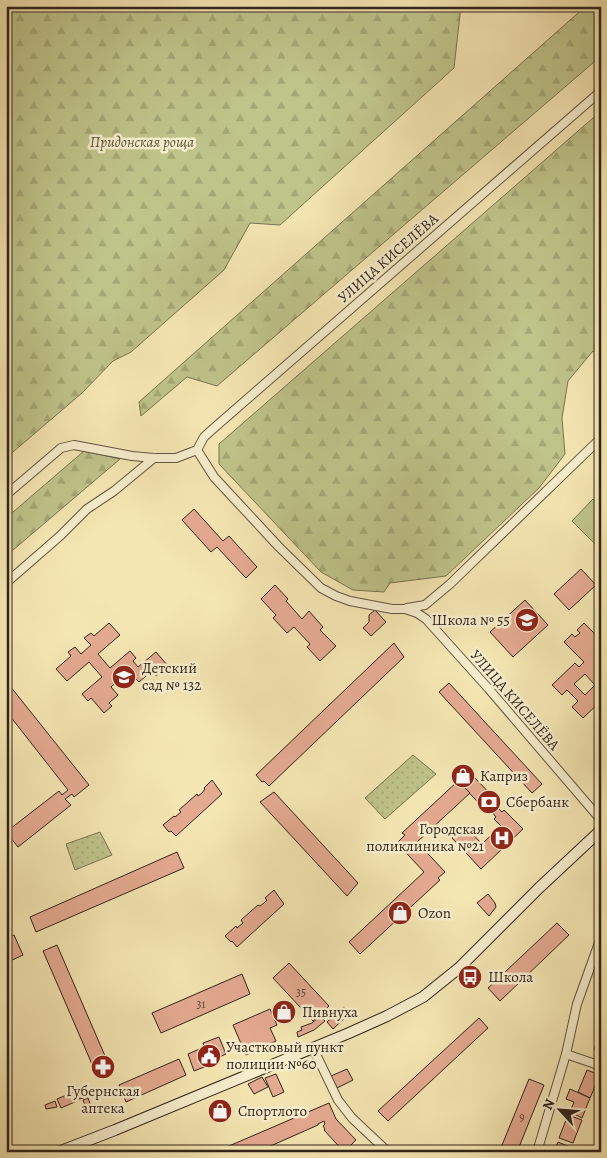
<svg xmlns="http://www.w3.org/2000/svg" width="607" height="1158" font-family="Alegreya,serif">
<defs>
<pattern id="forest-firs" width="22" height="20" patternUnits="userSpaceOnUse" patternTransform="scale(1.25)"><rect width="22" height="20" fill="#bfc48a"/><path d="M5 1l3.5 6h-7zM16 11l3.5 6h-7z" fill="#a5a876"/></pattern>
<pattern id="park-dots" width="8" height="8" patternUnits="userSpaceOnUse" patternTransform="scale(1.25)"><rect width="8" height="8" fill="#bfc48a"/><path d="M2 2h.1M6 6h.1" fill="none" stroke="#a5a876" stroke-width="1.8" stroke-linecap="round"/></pattern>
</defs>
<rect width="100%" height="100%" fill="#f5e7b3"/>
<filter id="stains"><feTurbulence type="fractalNoise" baseFrequency=".004" numOctaves="4"/><feColorMatrix values="0 0 0 0 .2 0 0 0 0 .09 0 0 0 0 .02 0 0 0 .5 -.17"/></filter>
<radialGradient id="worn" r=".72"><stop offset=".6" stop-color="#630" stop-opacity="0"/><stop offset="1" stop-color="#630" stop-opacity=".3"/></radialGradient>
<!-- grass -->
<polygon fill="#bfc48a" stroke="#787453" points="593,499 601,507 601,550 572,521"/>
<!-- forest -->
<g fill="url(#forest-firs)" stroke="#787453">
<polygon points="6,6 461,6 454,68 280,225 250,223 224,270 131,352 113,361 82,393 6,458"/>
<polygon points="586,6 601,6 601,56 217,386 187,377 141,416 139,402"/>
<polygon points="601,111 601,353 593,351 568,381 562,418 565,454 539,488 446,576 390,583 384,592 353,590 321,572 219,464 219,444"/>
<polygon points="84,451 120,459 6,556 6,518"/>
</g>
<!-- park -->
<g fill="url(#park-dots)" stroke="#787453">
<polygon points="413,755 436,774 385,819 365,798"/>
<polygon points="100,832 112,855 75,870 66,844"/>
</g>
<!-- building -->
<g fill="#e5ab91" stroke="#31241c" fill-rule="evenodd">
<polygon points="194,509 223,541 229,536 257,567 246,578 217,547 211,552 182,520"/>
<polygon points="581,569 596,585 569,610 554,594"/>
<polygon points="275,585 288,599 286,601 302,619 309,611 323,627 320,630 336,646 320,661 307,647 310,644 294,627 287,633 273,618 276,615 261,599"/>
<polygon points="525,600 548,625 513,657 490,632"/>
<polygon points="375,610 386,622 371,636 363,628 369,622 369,615"/>
<polygon points="109,623 120,635 98,654 110,668 130,651 136,658 133,661 138,667 156,652 168,666 156,676 147,665 141,671 146,676 139,682 136,679 127,687 120,679 111,687 118,695 109,703 112,706 104,713 91,698 88,701 82,694 102,677 89,662 67,681 56,669 71,656 68,652 75,647 81,654 91,645 84,638 91,633 94,636"/>
<path d="M584,623l17,17v61l-18,17 -11,-11 6,-6 -11,-11 -5,5 -10,-10 23,-22 4,4 5,-5 -20,-20 8,-8 3,3 5,-4 -3,-3zM585,674l10,11 -10,10 -11,-11z"/>
<polygon points="394,643 404,657 269,786 264,781 262,782 256,775"/>
<polygon points="6,681 89,785 74,797 72,794 65,799 71,805 18,847 6,832 59,791 62,795 68,790 6,711"/>
<polygon points="449,683 542,784 532,793 439,692"/>
<polygon points="465,774 470,779 473,776 500,804 489,814 458,781"/>
<polygon points="212,780 222,794 176,836 171,831 169,832 163,825 174,816 175,817 181,812 179,810 197,794 198,796 202,793 205,789 204,788"/>
<polygon points="458,781 470,793 417,842 445,872 438,878 440,880 360,954 349,942 424,872 397,843 405,835 402,833"/>
<polygon points="274,792 358,883 347,896 260,802"/>
<polygon points="497,807 502,812 504,810 523,829 481,869 452,838 465,826 482,844 501,826 494,819 496,817 492,812"/>
<polygon points="177,852 184,868 36,932 30,917"/>
<polygon points="274,890 284,904 237,947 232,941 231,942 225,936 236,926 237,928 243,923 241,920 258,905 260,906 264,903 267,900 265,898"/>
<polygon points="488,894 495,903 496,907 489,916 477,903"/>
<polygon points="557,923 569,935 500,1001 488,988"/>
<polygon points="14,935 23,955 6,963 6,938"/>
<polygon points="57,945 112,1072 98,1078 43,951"/>
<polygon points="289,963 329,1006 313,1021 273,978"/>
<polygon points="242,974 250,994 161,1033 152,1013"/>
<polygon points="287,1002 290,1005 287,1008 292,1016 283,1020 277,1007"/>
<polygon points="344,1007 350,1013 333,1029 327,1022"/>
<polygon points="270,1009 277,1025 270,1028 276,1041 246,1055 233,1025"/>
<polygon points="320,1016 325,1021 314,1030 298,1037 297,1032 302,1030 301,1027 312,1023"/>
<polygon points="479,1018 488,1028 388,1121 378,1111"/>
<polygon points="601,1031 601,1052 594,1049"/>
<polygon points="219,1037 226,1054 211,1061 212,1064 194,1071 188,1054 204,1047 203,1043"/>
<polygon points="179,1059 186,1075 126,1102 119,1085"/>
<polygon points="347,1069 353,1080 337,1088 331,1076"/>
<polygon points="587,1070 600,1075 590,1098 578,1092"/>
<polygon points="276,1074 284,1092 273,1097 265,1078"/>
<polygon points="262,1077 268,1087 254,1094 248,1084"/>
<polygon points="529,1079 544,1085 517,1152 505,1152 500,1150"/>
<polygon points="570,1089 590,1098 582,1118 570,1112 574,1102 566,1099"/>
<polygon points="82,1091 84,1098 79,1099 77,1092"/>
<polygon points="74,1092 77,1101 61,1108 57,1099"/>
<polygon points="88,1098 93,1111 88,1113 83,1100"/>
<polygon points="55,1101 57,1107 46,1109 45,1105"/>
<polygon points="329,1103 336,1119 356,1140 344,1152 324,1130 325,1129 323,1126 325,1124 324,1121 318,1124 318,1125 257,1152 215,1152"/>
<polygon points="568,1115 582,1120 573,1143 559,1138"/>
<polygon points="558,1142 570,1147 568,1152 554,1152"/>
</g>
<g fill="none" stroke-linecap="round" stroke-linejoin="round">
<!-- street casing -->
<g stroke="#625542" stroke-width="10">
<g id="street">
<polyline points="197,450 214,477 279,547 321,588 336,596 350,601 392,609 405,609 417,613 426,619 488,688 601,820"/>
<polyline points="6,495 61,448 74,445 132,456 154,458 176,458 197,450 204,437 214,428 601,91"/>
<polyline points="6,583 60,536 87,509 114,491 154,458"/>
<polyline points="407,608 425,605 450,584 601,438"/>
<polyline points="313,1048 338,1100 352,1118 388,1152"/>
<polyline points="566,1054 601,1066"/>
<polyline points="537,1152 566,1054 577,1004 601,937"/>
</g>
</g>
<!-- secondary casing -->
<g stroke="#31241c" stroke-width="12">
<polyline id="secondary" points="58,1152 115,1130 349,1033 387,1016 423,997 459,968 539,888 601,830"/>
</g>
<!-- street -->
<use href="#street" stroke="#f8efce" stroke-width="8"/>
<!-- secondary -->
<use href="#secondary" stroke="#f8efce" stroke-width="10"/>
</g>
<!-- icons -->
<defs>
<g id="school-disc" transform="scale(1.25)"><circle r="9.5" fill="#8f2418" stroke="#f8efce"/><path d="M0-5L7-2L0 1L-7-2ZM-4 1L0 2.5L4 1V4Q0 6-4 4Z" fill="#fff"/></g>
<g id="shop-disc" transform="scale(1.25)"><circle r="9.5" fill="#8f2418" stroke="#f8efce"/><path d="M-5-2.5h2.3a2.7 3.5 0 0 1 5.4 0H5L5.5 6h-11ZM-1.5-2.5h3a1.5 2.3 0 0 0-3 0Z" fill="#fff"/></g>
<g id="bank-disc" transform="scale(1.25)"><circle r="9.5" fill="#8f2418" stroke="#f8efce"/><path d="M-6-4H6V4H-6ZM0-2.3a2.3 2.3 0 1 0 0 4.6a2.3 2.3 0 1 0 0-4.6Z" fill="#fff"/></g>
<g id="hospital-disc" transform="scale(1.25)"><circle r="9.5" fill="#8f2418" stroke="#f8efce"/><path d="M-5-5h3v3.5h4V-5h3V5h-3V1.5h-4V5h-3Z" fill="#fff"/></g>
<g id="bus-disc" transform="scale(1.25)"><circle r="9.5" fill="#8f2418" stroke="#f8efce"/><path d="M-5-6H5V4H4V6H2V4H-2V6H-4V4H-5ZM-3.5-4V0h7V-4ZM-3.5 1.2v1.5H-2V1.2ZM2 1.2v1.5H3.5V1.2Z" fill="#fff"/></g>
<g id="civic-disc" transform="scale(1.25)"><circle r="9.5" fill="#8f2418" stroke="#f8efce"/><path d="M-.6-6.5H3V-4.5H.6V-3L4-1V1h2V6H-6V1h2V-1L-.6-3ZM-1.2 2.5V6h2.4V2.5Z" fill="#fff"/></g>
<g id="pharmacy-disc" transform="scale(1.25)"><circle r="9.5" fill="#8f2418" stroke="#f8efce"/><path d="M-2-6h4v4h4v4h-4v4h-4v-4h-4v-4h4Z" fill="#fff"/></g>
</defs>
<g fill-rule="evenodd">
<use href="#school-disc" x="527" y="620"/>
<use href="#school-disc" x="124" y="677"/>
<use href="#shop-disc" x="463" y="776"/>
<use href="#bank-disc" x="489" y="802"/>
<use href="#hospital-disc" x="502" y="838"/>
<use href="#shop-disc" x="400" y="913"/>
<use href="#bus-disc" x="470" y="977"/>
<use href="#shop-disc" x="284" y="1012"/>
<use href="#civic-disc" x="209" y="1056"/>
<use href="#pharmacy-disc" x="103" y="1067"/>
<use href="#shop-disc" x="220" y="1111"/>
</g>
<g text-anchor="middle" stroke-width="5" stroke-linejoin="round" paint-order="stroke">
<!-- number labels -->
<g font-size="12" fill="#5e4639">
<text x="301" y="996">35</text>
<text x="201" y="1008">31</text>
<text x="522" y="1121">9</text>
</g>
<!-- park labels -->
<g font-size="15" font-style="italic" fill="#5c543d" stroke="#f8efce">
<text x="142" y="147">Придонская роща</text>
</g>
<!-- street labels -->
<g font-size="15" fill="#31241c" stroke="#f8efce">
<text transform="translate(388 258) rotate(-41)" y="5">УЛИЦА КИСЕЛЁВА</text>
<text transform="translate(515 700) rotate(49)" y="5">УЛИЦА КИСЕЛЁВА</text>
</g>
<!-- poi labels -->
<g font-size="15" fill="#31241c" stroke="#f8efce" text-anchor="start">
<text x="510" y="625" text-anchor="end">Школа № 55</text>
<text x="142" y="673">Детский<tspan x="142" dy="17">сад № 132</tspan></text>
<text x="480" y="781">Каприз</text>
<text x="506" y="807">Сбербанк</text>
<text x="484" y="834" text-anchor="end">Городская<tspan x="484" dy="17">поликлиника №21</tspan></text>
<text x="418" y="918">Ozon</text>
<text x="488" y="982">Школа</text>
<text x="302" y="1017">Пивнуха</text>
<text x="226" y="1052">Участковый пункт<tspan x="226" dy="17">полиции №60</tspan></text>
<text x="103" y="1096" text-anchor="middle">Губернская<tspan x="103" dy="17">аптека</tspan></text>
<text x="238" y="1116">Спортлото</text>
</g>
</g>
<!-- margin -->
<rect width="607" height="1158" fill="none" stroke="#f5e7b3" stroke-width="25"/>
<rect x="8" y="8" width="592" height="1143" fill="none" stroke="#31241c" stroke-width="2.5"/>
<rect x="12" y="12" width="582" height="1133" fill="none" stroke="#31241c"/>
<!-- north arrow -->
<g transform="translate(560 1110) rotate(296)" stroke="#f8efce" stroke-width="4" paint-order="stroke">
<path d="M0-4L9 19L0 12L-9 19Z" fill="#31241c"/>
<text y="-8" font-size="14" font-weight="bold" text-anchor="middle" fill="#31241c">N</text>
</g>
<rect width="100%" height="100%" filter="url(#stains)"/>
<rect width="100%" height="100%" fill="url(#worn)"/>
</svg>
